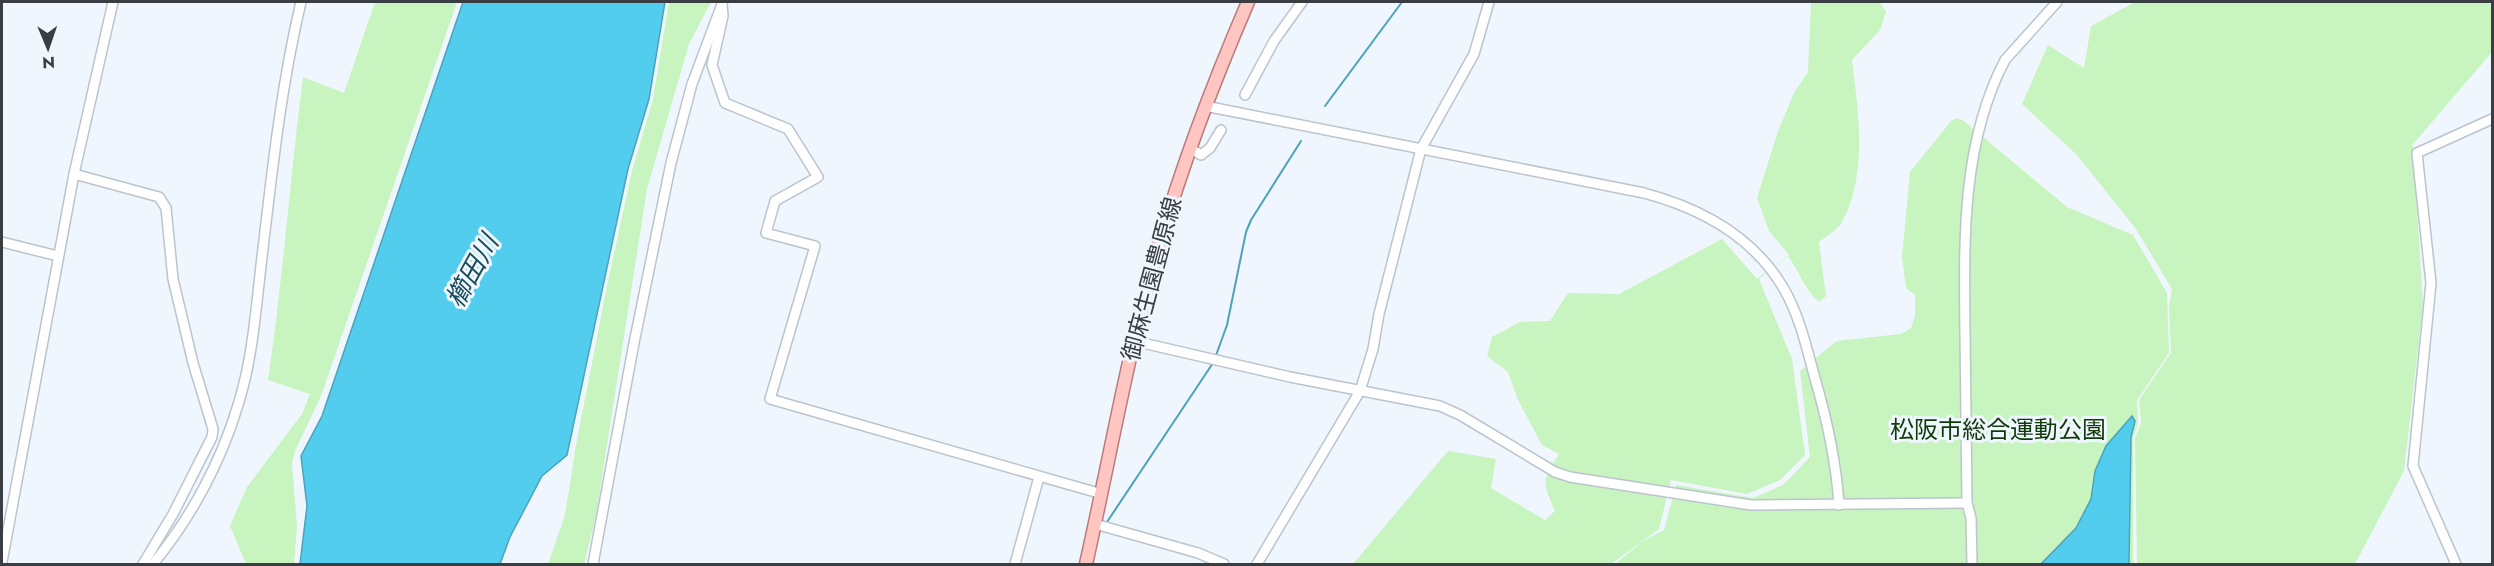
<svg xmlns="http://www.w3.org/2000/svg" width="2494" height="566" font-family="Jost,'Noto Sans JP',sans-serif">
<rect width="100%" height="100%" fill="#eff6fe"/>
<!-- green -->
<g fill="#c8f4c0">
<path d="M375,2h82l-136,394 -26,55 -3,13 5,62 -3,38h-48l-16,-38 17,-39 55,-73 8,-20 -42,-14c15,-101 22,-202 35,-303l41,16z"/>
<polygon points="669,2 711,2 689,44 647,189 596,516 584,564 548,564 565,515 576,445 607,286 632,171 653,99"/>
<path d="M1811,2h69l6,10 -6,18 -28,30c6,51 16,112 -9,160 -4,9 -16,16 -24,22l7,54 -7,6c-14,-12 -20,-31 -31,-46l-29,23 33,80 13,96 -25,25 -33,14 -76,-14 -12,49 -48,35h-258l95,-113 48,8 -5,29 54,32 10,-9c-13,-31 -14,-28 4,-57l-17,-9 -24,-45 -10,-28 -21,-16 5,-19 28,-15 30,-1 18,-28 51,1 103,-55 35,40 32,-24 -20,-24 -12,-33 21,-67 16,-38 14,-21z"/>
<polygon points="2135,2 2492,2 2492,52 2413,144 2423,305 2404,471 2355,564 2137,564 2135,438 2141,423 2139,400 2171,353 2169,308 2172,289 2136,229 2077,155 2022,104 2048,45 2084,68 2091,26"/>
<polygon points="1957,118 1964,121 2067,207 2133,235 2167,293 2169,353 2137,400 2138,424 2133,438 2133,564 1615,564 1643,541 1664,530 1676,485 1753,498 1783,485 1810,457 1800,371 1837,341 1901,334 1911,328 1915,316 1915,295 1906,288 1902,256 1910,172 1951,121"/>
</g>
<!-- water -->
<g fill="#53cdee" stroke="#4ca2ba" stroke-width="1.5">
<polygon points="463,2 665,2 649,99 628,169 567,455 542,476 510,537 500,564 300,564 307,506 301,456 322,416"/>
<polygon points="2132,416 2135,421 2131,437 2129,564 2041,564 2076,528 2091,499 2095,471 2106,446"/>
</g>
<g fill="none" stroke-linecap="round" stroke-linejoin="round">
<!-- stream -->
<g stroke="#4ca2ba" stroke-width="2">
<polyline points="1325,106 1402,2"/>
<polyline points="1215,358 1227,325 1246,232 1251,220 1301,141"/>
<polyline points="1107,522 1213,363"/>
</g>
<!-- minor casing -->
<g stroke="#bbc4cd" stroke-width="12">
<g id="minor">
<polyline points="722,4 723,16 712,65 725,103 788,129 818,177 775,201 766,233 815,246 770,399 1102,494"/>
<polyline points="1245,95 1274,41 1302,2"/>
<path d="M1205,106l439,87c56,15 110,44 140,96 15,26 22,56 30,86 13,44 22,84 25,130"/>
<polyline points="1190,148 1201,155 1210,148 1221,130"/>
<polyline points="74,174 159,197 166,208 173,279 193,363 213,429 212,437 173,514 143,564"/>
<polyline points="2,242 58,256"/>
<polyline points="1134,341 1290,377 1440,406 1460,415 1555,472 1570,477 1751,505 1967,503"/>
<polyline points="1095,524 1198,553 1224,564"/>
<polyline points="2,562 74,174 113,2"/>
<path d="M153,564c38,-46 68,-102 85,-159 15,-47 18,-98 24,-148 10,-85 19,-171 39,-255"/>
<polyline points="593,564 634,343 671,163 692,84 722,4"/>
<polyline points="1015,564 1039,477"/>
<polyline points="1257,564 1360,391 1373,349 1379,314 1421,149 1474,54 1489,2"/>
<path d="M1972,564l-1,-46 -4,-15c-1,-56 -1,-113 -2,-169 -1,-92 -4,-190 40,-274l52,-58"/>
<polyline points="2456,564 2413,466 2431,283 2417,153 2492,119"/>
</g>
</g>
<!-- major casing -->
<g stroke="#b97c7a" stroke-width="15">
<path id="major" d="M1086,564c24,-106 42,-214 73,-319 24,-83 55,-164 89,-243"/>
</g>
<!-- minor -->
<use href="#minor" stroke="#fff" stroke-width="9"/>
<!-- major -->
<use href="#major" stroke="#fec5c1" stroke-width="12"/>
</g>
<g text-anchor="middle" stroke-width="6" stroke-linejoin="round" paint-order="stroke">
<!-- street labels -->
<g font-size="24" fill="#3a3d41" stroke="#eff6fe">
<text transform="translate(1152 279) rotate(-75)" y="8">御麻生園豊原線</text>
</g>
<!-- park labels -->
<g font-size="24" fill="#113a09" stroke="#eff6fe">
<text x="1998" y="438">松阪市総合運動公園</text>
</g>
<!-- water labels -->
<g font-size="26" font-style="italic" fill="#184c5a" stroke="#eff6fe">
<text transform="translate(472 271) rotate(-61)" y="9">櫛田川</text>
</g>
</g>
<!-- border -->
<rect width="2494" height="566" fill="none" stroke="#3a3d41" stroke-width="6"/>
<!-- north arrow -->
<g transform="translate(48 48) rotate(178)" stroke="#eff6fe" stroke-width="4.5" paint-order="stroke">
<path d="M0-4.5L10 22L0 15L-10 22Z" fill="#3a3d41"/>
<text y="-9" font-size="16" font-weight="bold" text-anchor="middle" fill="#3a3d41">N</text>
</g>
</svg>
